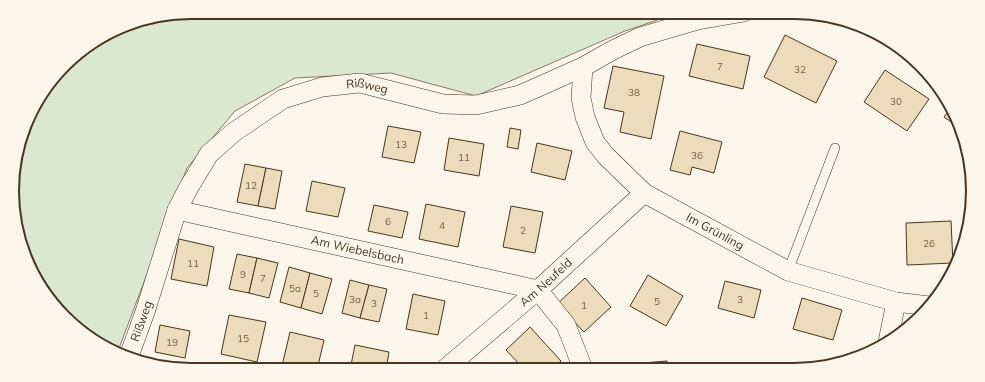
<svg xmlns="http://www.w3.org/2000/svg" width="985" height="382" font-family="Mulish,sans-serif">
<rect width="100%" height="100%" fill="#fbf6e9"/>
<!-- green -->
<polygon fill="#dce7d0" stroke="#887966" points="191,12 681,12 625,31 476,96 391,73 295,78 235,111 187,168 118,351 82,333 42,290 15,226 14,167 36,102 73,56 133,22"/>
<!-- building -->
<g fill="#ecdcbc" stroke="#4a3520">
<polygon points="785,35 837,61 816,103 764,77"/>
<polygon points="697,44 750,56 743,89 689,76"/>
<polygon points="613,66 664,76 651,139 620,132 624,112 604,108"/>
<polygon points="885,70 929,99 907,131 864,102"/>
<polygon points="951,107 958,127 944,117"/>
<polygon points="388,126 421,132 414,163 382,157"/>
<polygon points="510,128 521,130 518,149 507,147"/>
<polygon points="680,131 722,142 714,173 692,167 690,175 670,170"/>
<polygon points="449,138 484,144 479,176 444,170"/>
<polygon points="537,143 572,151 565,180 531,172"/>
<polygon points="245,164 266,168 258,206 237,202"/>
<polygon points="266,168 282,171 275,209 258,206"/>
<polygon points="312,181 345,188 338,217 306,211"/>
<polygon points="426,204 465,212 458,247 419,239"/>
<polygon points="374,205 408,212 402,238 368,231"/>
<polygon points="511,206 543,212 535,253 503,247"/>
<polygon points="951,221 953,263 907,265 906,223"/>
<polygon points="179,239 214,247 207,286 171,279"/>
<polygon points="237,254 257,258 249,293 229,289"/>
<polygon points="257,258 278,263 269,298 249,293"/>
<polygon points="289,267 310,273 301,308 280,302"/>
<polygon points="310,273 332,279 322,314 301,308"/>
<polygon points="648,275 683,296 666,326 630,306"/>
<polygon points="585,278 611,307 584,332 557,304"/>
<polygon points="350,280 369,285 360,318 342,313"/>
<polygon points="725,281 761,290 754,318 718,308"/>
<polygon points="369,285 387,289 379,322 360,318"/>
<polygon points="413,294 445,301 438,335 406,329"/>
<polygon points="802,298 842,310 833,340 793,329"/>
<polygon points="229,315 266,322 257,362 221,354"/>
<polygon points="160,325 190,331 185,358 155,352"/>
<polygon points="530,327 561,361 551,369 524,369 506,350"/>
<polygon points="290,332 324,340 317,370 281,370"/>
<polygon points="355,345 389,352 386,370 350,370"/>
<polygon points="667,361 668,369 630,369 630,364"/>
<polygon points="204,367 218,370 203,370"/>
</g>
<g fill="none" stroke-linecap="round" stroke-linejoin="round">
<!-- service casing -->
<g stroke="#4a3520" stroke-width="10">
<polyline id="service" points="788,271 835,148"/>
</g>
<!-- minor casing -->
<g stroke="#4a3520" stroke-width="20">
<g id="minor">
<path id="s1" d="M583,67l-2,31 4,19 10,25 10,13 39,38 144,78 108,31 33,4"/>
<path id="s2" d="M177,210l361,80 28,35 17,44"/>
<polyline points="888,342 896,302"/>
<path id="s3" d="M129,356l16,-44 32,-102 12,-23 20,-33 25,-22 49,-33 39,-12 38,-4 83,21 33,1 44,-10 63,-28 30,-17 27,-13 58,-17 46,-8"/>
<path id="s4" d="M445,369l93,-79 106,-97"/>
</g>
</g>
<!-- service -->
<use href="#service" stroke="#fbf6e9" stroke-width="9"/>
<!-- minor -->
<use href="#minor" stroke="#fbf6e9" stroke-width="19"/>
</g>
<g text-anchor="middle" stroke-width="3" stroke-linejoin="round" paint-order="stroke">
<!-- number labels -->
<g font-size="10" fill="#725f47">
<text x="720" y="70">7</text>
<text x="800" y="73">32</text>
<text x="634" y="96">38</text>
<text x="896" y="105">30</text>
<text x="401" y="148">13</text>
<text x="697" y="159">36</text>
<text x="464" y="161">11</text>
<text x="251" y="189">12</text>
<text x="388" y="225">6</text>
<text x="442" y="229">4</text>
<text x="523" y="234">2</text>
<text x="929" y="247">26</text>
<text x="193" y="267">11</text>
<text x="243" y="278">9</text>
<text x="263" y="282">7</text>
<text x="295" y="292">5a</text>
<text x="316" y="297">5</text>
<text x="355" y="303">3a</text>
<text x="740" y="303">3</text>
<text x="657" y="305">5</text>
<text x="374" y="307">3</text>
<text x="584" y="309">1</text>
<text x="426" y="319">1</text>
<text x="243" y="342">15</text>
<text x="172" y="346">19</text>
</g>
<!-- street labels -->
<g font-size="12" fill="#4a3520" stroke="#fbf6e9">
<text dy="4" stroke="none"><textPath href="#s3" startOffset="397">Rißweg</textPath></text>
<text dy="4" stroke="none"><textPath href="#s1" startOffset="229">Im Grünling</textPath></text>
<text dy="4" stroke="none"><textPath href="#s2" startOffset="185">Am Wiebelsbach</textPath></text>
<text dy="4" stroke="none"><textPath href="#s4" startOffset="133">Am Neufeld</textPath></text>
<text dy="4" stroke="none"><textPath href="#s3" startOffset="37">Rißweg</textPath></text>
</g>
</g>
<!-- crop -->
<path d="M0 0H985V382H0ZM191 19H794A172 172 0 0 1 966 191V191A172 172 0 0 1 794 363H191A172 172 0 0 1 19 191V191A172 172 0 0 1 191 19Z" fill="#fbf6e9" fill-rule="evenodd"/>
<path fill="none" stroke="#4a3520" stroke-width="2" d="M191 19H794A172 172 0 0 1 966 191V191A172 172 0 0 1 794 363H191A172 172 0 0 1 19 191V191A172 172 0 0 1 191 19Z"/>
</svg>
